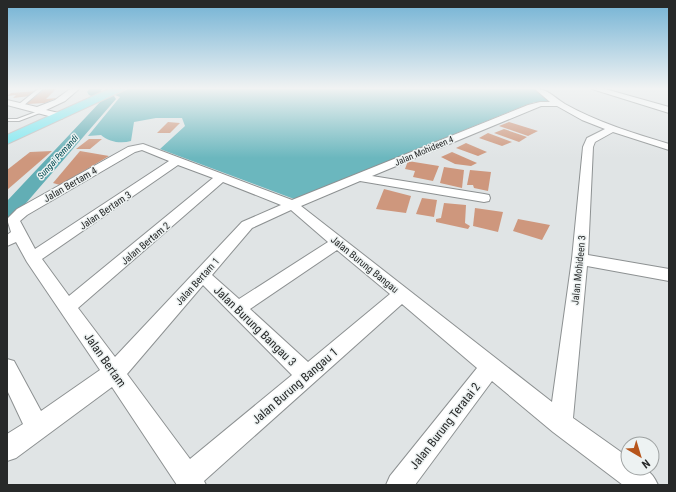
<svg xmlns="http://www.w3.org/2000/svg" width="676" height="492" font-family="'Roboto Condensed',sans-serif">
<rect width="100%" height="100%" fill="#e0e4e5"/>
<!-- forest -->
<path fill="#6bb7be" d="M128,89h407l16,13h-16l-9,3 -232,94 -134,-50 25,-23 -3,-8h-26l-22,4 -3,19c-10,3 -22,1 -30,-6l-13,1 32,-39 -5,-2z"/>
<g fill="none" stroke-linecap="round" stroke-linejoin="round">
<!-- river -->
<polygon fill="#62aeb5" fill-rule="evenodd" points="89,89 102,89 101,91 114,96 116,99 14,217 7,219 7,201 102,100 89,95 87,92"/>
</g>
<!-- building -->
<g fill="#ce977d">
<polygon points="45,89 56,89 46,99 57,98 45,103 26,104"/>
<polygon points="36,91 30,96 13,98 16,95 7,96 11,93"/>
<polygon points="168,122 180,123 170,133 157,133"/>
<polygon points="509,122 538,131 528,136 499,126"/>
<polygon points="504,129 527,137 519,142 494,133"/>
<polygon points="488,133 512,142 502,146 479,138"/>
<polygon points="89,139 102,139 90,149 76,149"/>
<polygon points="466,143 487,152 478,156 456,148"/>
<polygon points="52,151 7,190 7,170 30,152"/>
<polygon points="80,151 109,156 60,185 53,183"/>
<polygon points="452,152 477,163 471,166 455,164 441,157"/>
<polygon points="408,161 439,166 433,181 413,177 415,171 405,169"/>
<polygon points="444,167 464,170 462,188 440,183"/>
<polygon points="470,170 491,172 488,191 474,188 473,185 467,185"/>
<polygon points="384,189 411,196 406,213 376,209"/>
<polygon points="422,198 437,200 434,217 416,214"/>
<polygon points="444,203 466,205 465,223 470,226 468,229 436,222 436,219 441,218"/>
<polygon points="475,208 503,212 498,232 473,226"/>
<polygon points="518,219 550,225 542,240 513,231"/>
</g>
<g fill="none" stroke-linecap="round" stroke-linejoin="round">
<!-- service casing -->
<g stroke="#8d9192" stroke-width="2">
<g id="service">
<polygon points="38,89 43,89 23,106 19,106 19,104"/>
<polygon points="41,110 45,111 19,121 7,121 7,119 17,119"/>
</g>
</g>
<!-- minor casing -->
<g stroke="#8d9192" stroke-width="2">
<g id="minor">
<polygon points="70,89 79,89 65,101 46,110 63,114 64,116 63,118 60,119 7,105 7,100 37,107 55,100"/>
<path d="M535,89c14,0 18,8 30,15 32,18 68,29 104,40v6l-56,-18 -18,10 -2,5 -5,108 81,14v12l-82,-15 -14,152 55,39v11c16,0 23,1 30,17h-35l-70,-53 -61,-51 -77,104h-29l4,-9 87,-108 -75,-64 -198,177 2,4h-29l-65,-98 -96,71 -9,3v-27l16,-10 -16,-34v-31l7,2 27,50 59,-41 -73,-108 -11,-20 -9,4v-11l4,-3 -4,-13 10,-10 111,-62 15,-3 149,56 236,-95 12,-3h10zM541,106h16l25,14 23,9 -18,9 -4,9 -11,112 -20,143 -251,-196 59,-25 124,21 5,-1 1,-3 -1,-3 -5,-1 -112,-18zM142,150l27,11 -134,88 -15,-28 7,-6 108,-63zM178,165l35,13 -144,118 -27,-37zM223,182l58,23 -39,17 -127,135 -37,-49zM291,210l37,32 -89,57 -27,-24 40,-47zM337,250l53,44 -82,68 -58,-53zM203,285l89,90 -102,84 -63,-85z"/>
<polygon points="592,89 605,89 669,107 669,113"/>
</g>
</g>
<!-- primary casing -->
<g stroke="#bebfbf" stroke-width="2">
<polygon id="primary" points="109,89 124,89 122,91 7,144 7,135"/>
</g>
<!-- service -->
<use href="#service" fill="#fff" fill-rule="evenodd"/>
<!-- minor -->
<use href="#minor" fill="#fff" fill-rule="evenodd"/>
<!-- primary -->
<use href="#primary" fill="#7ae8f1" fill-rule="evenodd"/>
</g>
<!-- sky -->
<linearGradient id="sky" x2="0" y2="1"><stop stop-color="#72b2d4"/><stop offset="0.56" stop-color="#f1f3f3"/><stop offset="1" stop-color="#f1f3f3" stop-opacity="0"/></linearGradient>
<rect width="676" height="158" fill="url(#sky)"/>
<g text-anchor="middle" stroke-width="3" stroke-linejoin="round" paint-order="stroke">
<!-- far-street labels -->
<g font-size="9" fill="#272929" stroke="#edf2f2">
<text transform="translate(424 151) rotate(-23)" y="3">Jalan Mohideen 4</text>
</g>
<!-- far-water labels -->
<g font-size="9" font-style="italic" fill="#004a50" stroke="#edf2f2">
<text transform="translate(58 157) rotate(-48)" y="3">Sungai Pemandi</text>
</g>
<!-- street labels -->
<g font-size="10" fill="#272929" stroke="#edf2f2">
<text transform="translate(70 184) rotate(-30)" y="4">Jalan Bertam 4</text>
<text transform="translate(105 210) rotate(-34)" y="4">Jalan Bertam 3</text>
<text transform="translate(145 243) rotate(-40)" y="4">Jalan Bertam 2</text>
<text transform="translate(365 264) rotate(39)" y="4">Jalan Burung Bangau</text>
<text transform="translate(578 270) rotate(-84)" y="4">Jalan Mohideen 3</text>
<text transform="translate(197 281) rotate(-48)" y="4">Jalan Bertam 1</text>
</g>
<!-- near-street labels -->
<g font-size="12" fill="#272929" stroke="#edf2f2">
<text transform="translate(255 326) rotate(44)" y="4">Jalan Burung Bangau 3</text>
<text transform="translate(105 360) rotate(55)" y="4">Jalan Bertam</text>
<text transform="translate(295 386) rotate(-41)" y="4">Jalan Burung Bangau 1</text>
<text transform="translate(445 426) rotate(-52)" y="4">Jalan Burung Teratai 2</text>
</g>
</g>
<!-- border -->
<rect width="676" height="492" fill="none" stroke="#272929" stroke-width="16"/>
<!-- north arrow -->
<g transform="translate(640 456) rotate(142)"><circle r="19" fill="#edf2f2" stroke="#9ea2a2"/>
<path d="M0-3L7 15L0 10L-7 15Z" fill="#b7551b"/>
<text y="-6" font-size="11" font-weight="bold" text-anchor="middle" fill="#272929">N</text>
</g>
</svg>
